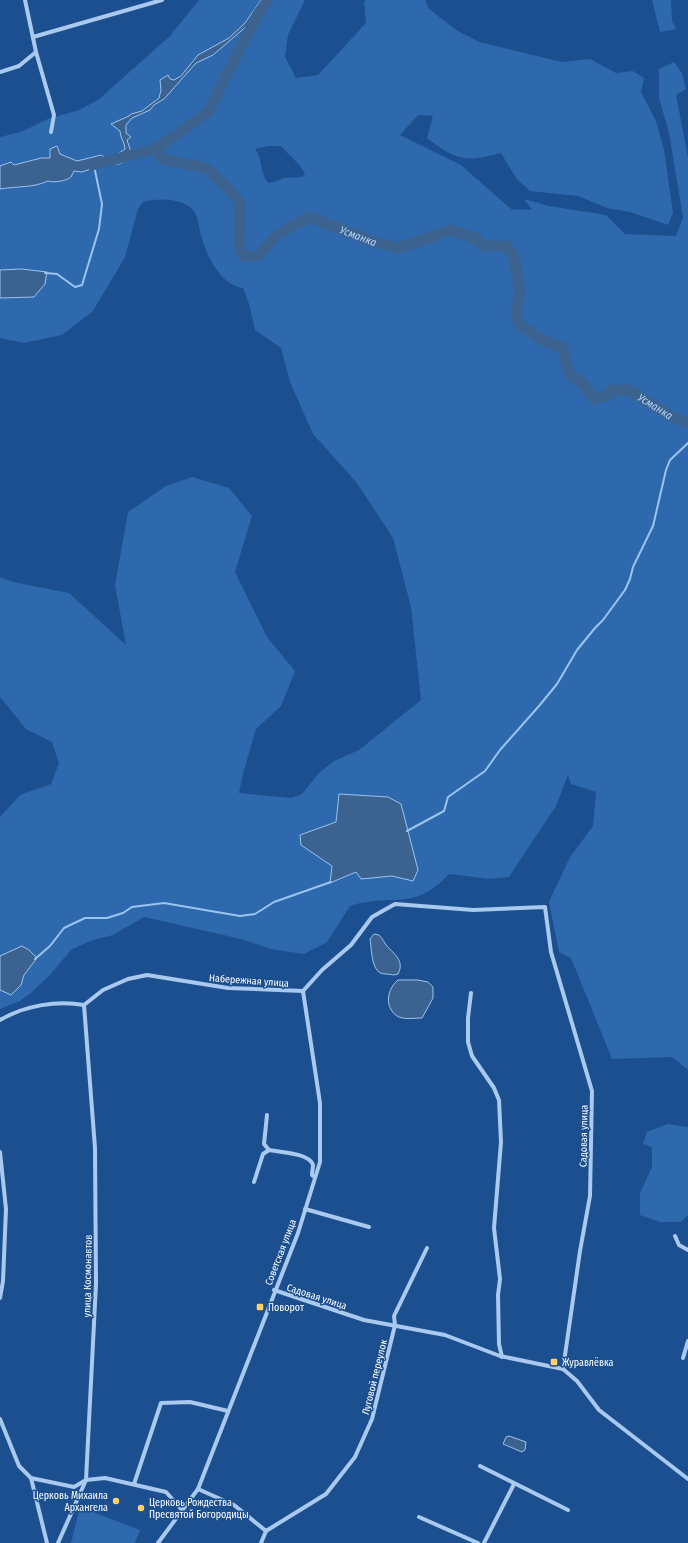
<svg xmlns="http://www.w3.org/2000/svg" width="688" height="1543" font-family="'Fira Sans Condensed',sans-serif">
<rect width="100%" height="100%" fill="#1b4f8f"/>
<!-- green -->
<g fill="#2e69ad" fill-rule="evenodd">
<path d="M199,0h106l-17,35 -3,22 11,21 22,-3 48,-52 -2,-21 2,-2h59l3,8 28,22 23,12 83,20 28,-3 26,14 17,-2 11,7 -3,14 15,29 8,29 9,63 -5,12 -38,-13 -23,-4 -29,-12 -48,-5 -14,-13 -15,-25c-36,10 -45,7 -74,-15l6,-22 -15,-1 -18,20 61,30 50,44 21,1 -8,-11 25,7 57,9 19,19 51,2 7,-19 -14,-84 -10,-35v-29l15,-7 8,11 4,16 -10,6 12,62v913l-16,-13 -60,2 -41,-101 -12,-6 -10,-50 21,-45 23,-31 3,-34 -25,-8 -3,-9 -12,31 -47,71 -19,2 -41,-5c-36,39 -56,18 -99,32l-23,36 -23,12 -33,-5 -30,-10 -97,-22 -31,18 -23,6 -19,9 -22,26 -18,17 -11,8 -20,8v-192l20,-22 31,-11 8,-21 -7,-21 -26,-13 -26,-32v-120l13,5 56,11 57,52 -11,-60 13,-73 38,-26 26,-9 37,11 23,28 -17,56 32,65 28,34 -14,35 -25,23 -12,41 -5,23 52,5 11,-4 17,-21 15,-12 25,-11 62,-50 -10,-93 -18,-69 -36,-55 -44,-49 -23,-52 -9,-34 -26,-18 -6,-26 -6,-16c-22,-3 -35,-30 -41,-49 -3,-9 -3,-22 -9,-29 -11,-12 -37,-12 -50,-8l-5,7 -13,48 -32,54 -31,24 -38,8 -24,-5v-201l21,-5 27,-13 31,-9 19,-10 72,-64zM268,146h13c7,8 21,20 24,28l-3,3 -18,1 -10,4 -6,1c-8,-9 -5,-24 -13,-34z"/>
<polygon points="652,0 671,0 672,21 676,29 660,32"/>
<polygon points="668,1124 688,1127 688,1215 681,1222 660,1222 640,1215 640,1193 652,1167 652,1147 643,1144 647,1132"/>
<polygon points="80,1507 140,1530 135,1543 71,1543"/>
</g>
<!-- water -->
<g fill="#3c6290" stroke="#9cc4f0">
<path d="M261,0h12l-13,16 -6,1 -6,8 -35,30 -17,8 -32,36 -10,6 -4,5 -18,8 -6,7v8l5,4 -4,3 6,18 -14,6 -13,1 3,-5 16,-11c0,-7 -5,-11 -5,-18l-9,-7 18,-8 2,-2 11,-3 17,-13 2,-8 -1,-10 8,-5 2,4 4,1 7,-4 17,-21 31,-17 16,-15z"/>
<path d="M57,146l3,8 17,7 24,-6 7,5 -2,4 -24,8 -8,-1c-1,2 -2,4 -3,6 -4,4 -18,6 -23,4 -15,7 -31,5 -48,8v-23l11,-4 3,3 27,-7h9v-9z"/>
<polygon points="21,269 47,272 45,284 34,297 0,298 0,270"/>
<polygon points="339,794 388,797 401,804 418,870 413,881 392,876 361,879 356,872 330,883 332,866 301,845 300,835 336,822"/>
<path d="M374,934l5,1c3,3 5,7 8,11 7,8 18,15 11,28 -5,2 -7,0 -12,0 -15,1 -14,-23 -16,-35z"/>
<polygon points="22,946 29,950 37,958 24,975 21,985 11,995 0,990 0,956"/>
<path d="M398,980h20l10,2 5,5v11l-11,20c-7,0 -19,2 -25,-2 -13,-9 -10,-27 1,-36z"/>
<polygon points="509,1436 526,1442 525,1450 522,1452 503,1444 506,1437"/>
</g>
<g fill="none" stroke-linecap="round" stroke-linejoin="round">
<!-- stream -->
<g stroke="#9cc4f0" stroke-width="2">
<polyline points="45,273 57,274 75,287 82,285 99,229 102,204 94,166"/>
<polyline points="407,831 444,811 448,797 485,771 500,750 539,706 557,684 577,650 595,628 603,620 625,590 630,579 633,567 653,526 666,470 670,460 688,443"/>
<polyline points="35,959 50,946 64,928 85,918 107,918 123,913 132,907 164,903 240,916 255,914 274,902 331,882"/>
</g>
<!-- river -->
<g stroke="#3c6290" stroke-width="11">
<polyline points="156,149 208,112 258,14 268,0"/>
<path id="s1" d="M92,165l64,-16 6,10 44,9 22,20 12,15 -1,42 4,11h15l20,-22 31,-17 65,25 25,6 52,-18 26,9 5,7h24l7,8 7,36 -4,23 3,11 23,16 21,8 6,25 15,12 10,14 12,-3 7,-6h16l42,26 17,7"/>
</g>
<!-- minor -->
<g stroke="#a9c9ee" stroke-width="4">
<polyline points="25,0 36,52 54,115 51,132"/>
<polyline points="33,37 162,0"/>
<polyline points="0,72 19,66 36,52"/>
<polyline points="303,991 322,970 351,945 372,917 395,904 473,910 545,907 551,952 592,1091 590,1196 580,1251 563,1369"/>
<polyline points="471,993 468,1018 468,1042 472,1056 494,1088 499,1100 501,1142 494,1228 500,1279 498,1295 499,1344 502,1357"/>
<polyline points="84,1005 103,990 128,979 147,975 228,988 303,991"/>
<path d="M0,1020c24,-14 56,-20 84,-15"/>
<path d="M267,1115l-3,29 5,6c10,2 41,3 44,15 0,3 -1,7 -1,10l3,2"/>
<polyline points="0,1152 6,1209 3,1281 0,1298"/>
<polyline points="254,1182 263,1154 269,1150"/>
<polyline points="305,1209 369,1227"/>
<polyline points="675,1236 679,1245 688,1250"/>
<polyline points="274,1290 364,1320 445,1335 500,1356 563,1369 577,1381 599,1410 688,1479"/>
<polyline points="683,1358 688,1341"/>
<polyline points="0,1419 19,1466 31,1478 47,1543"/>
<polyline points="480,1466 568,1510"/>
<polyline points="31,1478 74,1487 86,1480 105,1478 166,1492 182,1510"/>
<polyline points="134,1484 161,1403 190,1402 228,1411"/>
<polyline points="198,1489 234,1505 266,1531 326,1494 355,1457 372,1419 395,1325 394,1316 427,1248"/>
<polyline points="419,1517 478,1543"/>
<polyline points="58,1543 86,1480 96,1284 95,1148 84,1005"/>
<polyline points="158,1543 198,1489 298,1233 320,1162 320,1103 303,991"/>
<polyline points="261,1543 266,1531"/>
<polyline points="484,1543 514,1484"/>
</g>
</g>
<!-- markers -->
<g fill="#ffd166" stroke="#1b4f8f" stroke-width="1.5">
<rect x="256" y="1303" width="8" height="8" rx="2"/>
<rect x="550" y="1358" width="8" height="8" rx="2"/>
<circle cx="116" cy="1501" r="4"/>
<circle cx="141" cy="1508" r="4"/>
</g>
<g text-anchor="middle" stroke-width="3" stroke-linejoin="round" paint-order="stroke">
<!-- street labels -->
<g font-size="10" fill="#fff" stroke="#1b4f8f">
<text transform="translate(249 980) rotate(4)" y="4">Набережная улица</text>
<text transform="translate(583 1136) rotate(-89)" y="4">Садовая улица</text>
<text transform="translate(280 1252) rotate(-69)" y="4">Советская улица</text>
<text transform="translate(87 1276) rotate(-89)" y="4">улица Космонавтов</text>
<text transform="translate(317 1296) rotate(18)" y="4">Садовая улица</text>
<text transform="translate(374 1377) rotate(-76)" y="4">Луговой переулок</text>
</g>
<!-- poi labels -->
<g font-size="10" fill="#fff" stroke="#1b4f8f" text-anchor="start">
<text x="268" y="1311">Поворот</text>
<text x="562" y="1366">Журавлёвка</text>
<text x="108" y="1499" text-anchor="end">Церковь Михаила<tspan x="108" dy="12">Архангела</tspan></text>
<text x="149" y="1506">Церковь Рождества<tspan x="149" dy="12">Пресвятой Богородицы</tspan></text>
</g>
<!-- water labels -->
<g font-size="11" font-style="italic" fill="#b5d3f5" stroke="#1b4f8f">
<text dy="4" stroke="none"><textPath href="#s1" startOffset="358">Усманка</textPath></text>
<text dy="4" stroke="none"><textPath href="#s1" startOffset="779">Усманка</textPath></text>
</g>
</g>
</svg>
